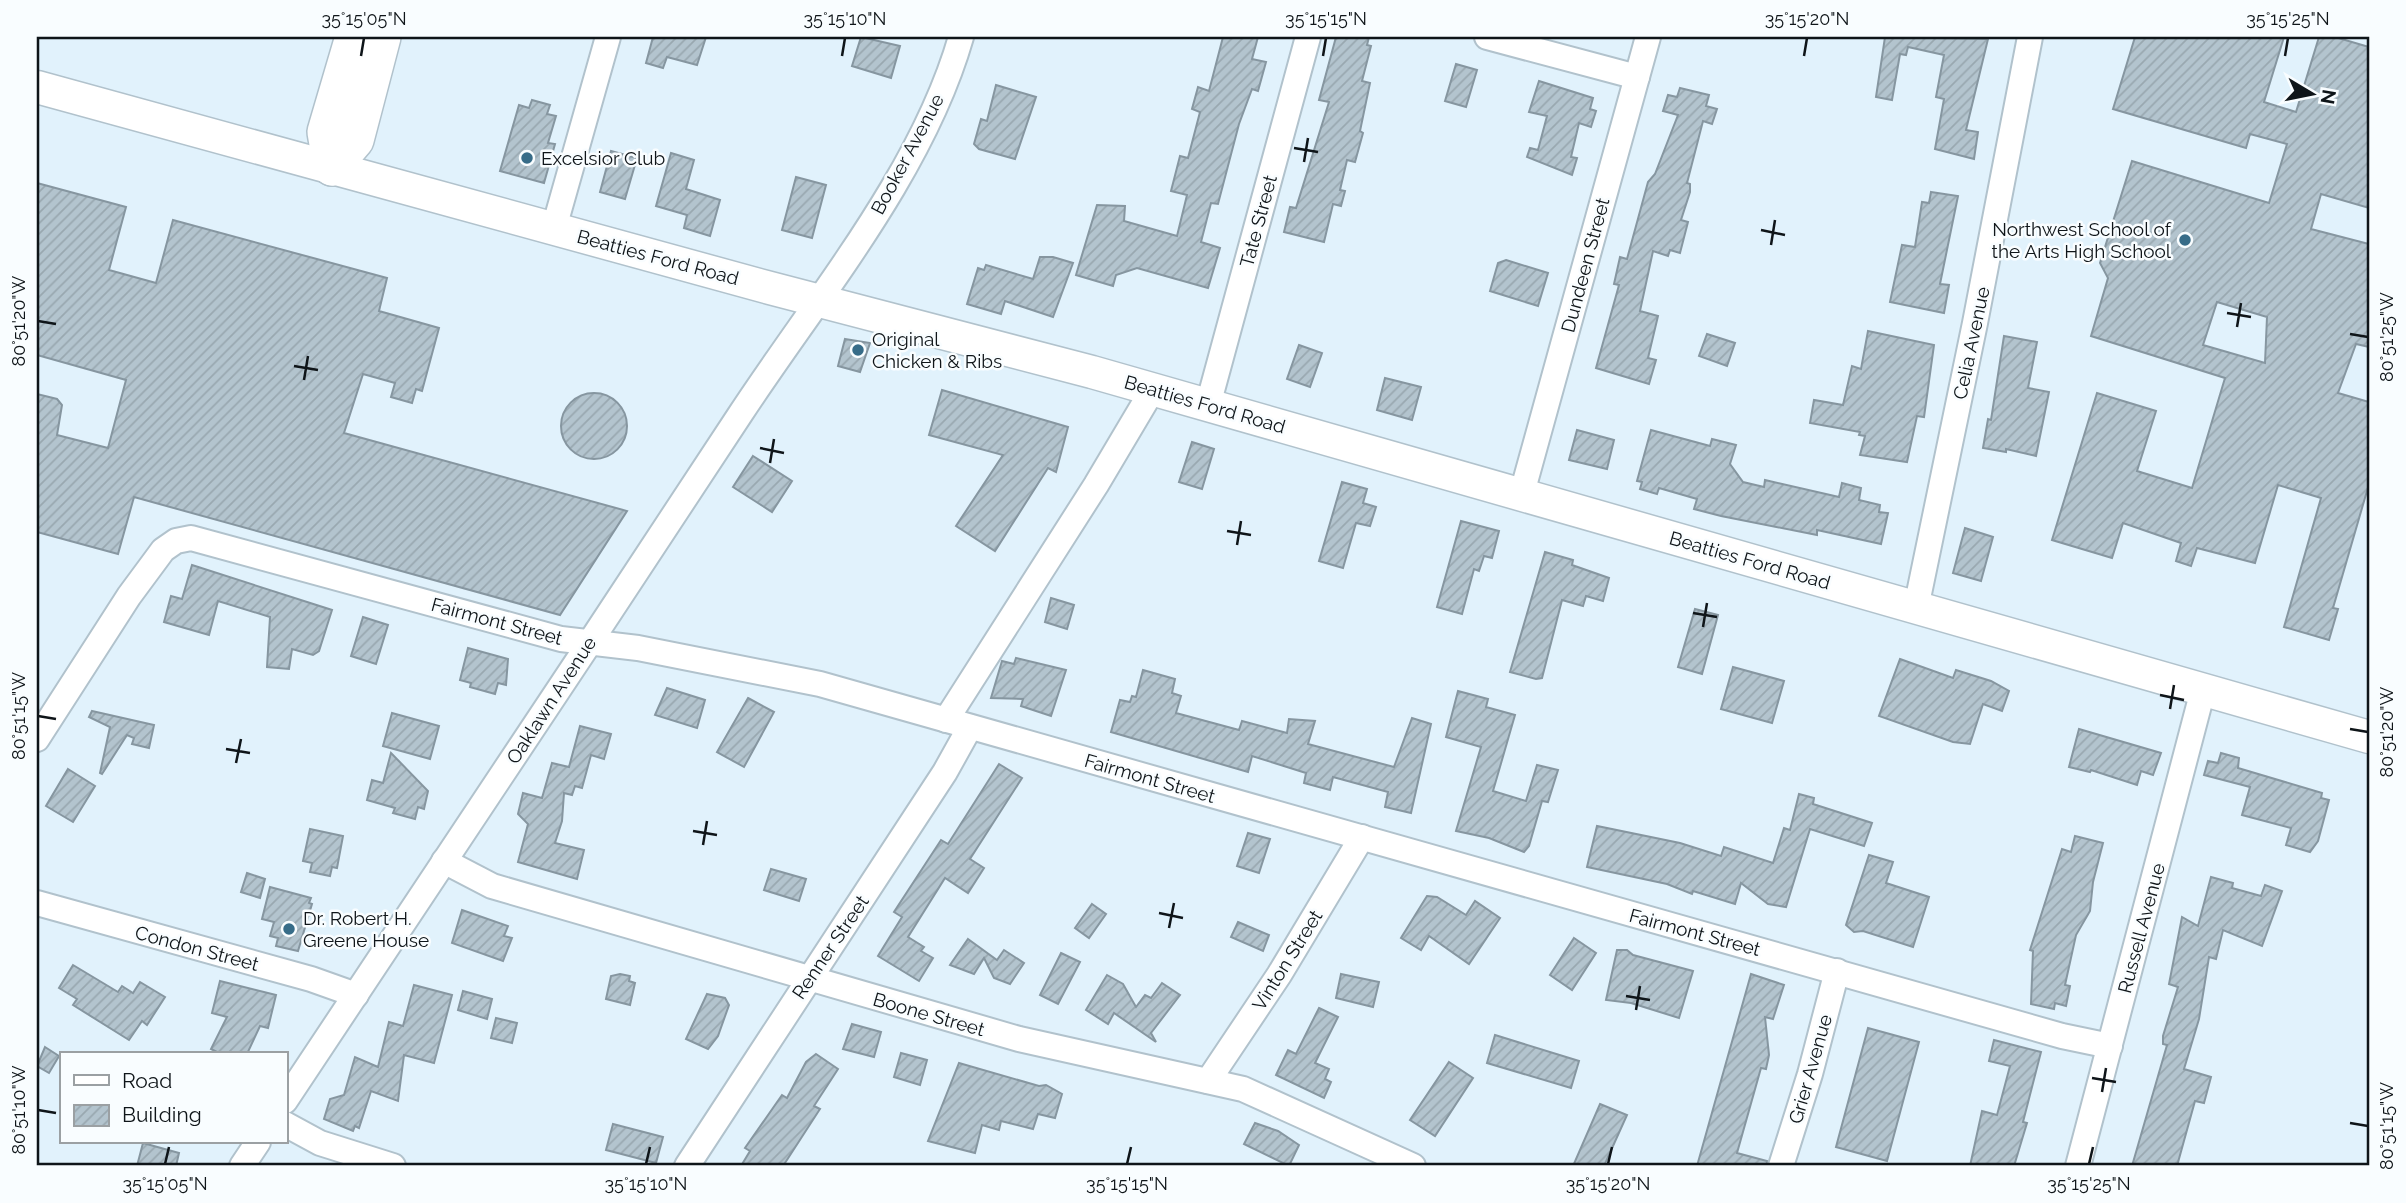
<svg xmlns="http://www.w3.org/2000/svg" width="2406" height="1203" font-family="Raleway,sans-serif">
<defs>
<pattern id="building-hatch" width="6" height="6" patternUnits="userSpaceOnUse" patternTransform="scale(1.75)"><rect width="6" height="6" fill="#b3c4ce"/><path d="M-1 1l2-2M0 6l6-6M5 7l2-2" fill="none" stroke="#99a8b0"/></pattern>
</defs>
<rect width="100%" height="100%" fill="#e1f2fc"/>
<!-- building -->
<g fill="url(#building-hatch)" stroke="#8696a0" stroke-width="2" fill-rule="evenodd">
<polygon points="653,37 706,37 697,65 667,57 663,68 646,63"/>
<polygon points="861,37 900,46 891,78 852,66"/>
<polygon points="1223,37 1258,37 1252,59 1266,62 1258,91 1252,89 1239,124 1218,204 1211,203 1201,242 1220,248 1208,288 1137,268 1116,275 1113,286 1076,275 1097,205 1125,206 1124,221 1177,236 1187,195 1171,191 1180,156 1188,158 1200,112 1192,109 1198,87 1209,91"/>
<polygon points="1336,37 1369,37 1367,45 1371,46 1362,81 1370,83 1360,131 1363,133 1355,162 1347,160 1340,190 1345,191 1341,206 1333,204 1324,242 1284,232 1290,207 1296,208 1329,102 1319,100"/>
<polygon points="1885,37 1988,39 1966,130 1978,132 1974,159 1935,149 1944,99 1936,97 1944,55 1908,47 1906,55 1900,54 1892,100 1876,97"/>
<path d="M2135,37h149l-20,65 32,10 23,-75h16l34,10v161l-48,-14 -10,35 58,15v103l-13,-3 -18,49 31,9v82l-36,124 5,1 -9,31 -45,-13 37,-129 -43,-13 -23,78 -58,-15 -6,18 -15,-5 5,-18 -58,-20 -11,35 -60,-18 45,-147 59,18 -19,60 55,17 33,-110 -134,-42 17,-58 -8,-15 32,-102 137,42 18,-59 -37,-10 -4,14 -133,-39zM2217,302l50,15 -2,46 -62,-18z"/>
<polygon points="1456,64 1477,70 1466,107 1445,101"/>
<polygon points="1539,81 1593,98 1590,109 1596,111 1591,127 1579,123 1571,157 1577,158 1572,175 1527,157 1530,148 1538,150 1547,116 1529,112"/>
<polygon points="996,85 1036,97 1015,159 979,149 974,144 981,119 987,121"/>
<polygon points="1680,88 1709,95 1706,106 1717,109 1712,124 1703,121 1687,183 1690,184 1690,192 1681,220 1688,222 1680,253 1670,250 1668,256 1653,251 1640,311 1658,316 1648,358 1656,360 1649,384 1596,368 1619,285 1614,284 1620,257 1627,259 1648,182 1655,174 1678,115 1663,111 1668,95 1677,97"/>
<polygon points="532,100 550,105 547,114 556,116 548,143 555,144 544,183 500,171 519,105 529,108"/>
<polygon points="611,151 637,158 625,199 600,192"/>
<polygon points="671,153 694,160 686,189 720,200 710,236 684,228 687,215 656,206"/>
<polygon points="796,177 826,185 812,238 782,230"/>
<polygon points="37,183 126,207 109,270 156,283 173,220 387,278 379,311 439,328 422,391 416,389 412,403 391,397 395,383 363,374 344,433 627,511 560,615 134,497 118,554 37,532 37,394 57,399 62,405 57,435 108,448 126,380 37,355"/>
<polygon points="1931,192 1958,196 1940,284 1949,285 1944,313 1890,302 1902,245 1915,247 1922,202 1929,203"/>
<polygon points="1040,257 1053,257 1073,263 1053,317 1005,301 1001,314 967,304 978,268 984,270 986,265 1033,279"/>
<polygon points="1506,260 1548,273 1538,306 1490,291 1498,263"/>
<polygon points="1868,331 1934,345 1924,417 1917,416 1907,462 1860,455 1865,436 1859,435 1860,432 1810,423 1814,400 1843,405 1852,366 1861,369"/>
<polygon points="1707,334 1735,343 1727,366 1699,356"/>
<polygon points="2004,336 2037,342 2028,388 2049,392 2036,456 2006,449 2006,452 1983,448 1988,419 1991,420"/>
<polygon points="845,339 870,343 860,372 838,366"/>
<polygon points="1299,345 1322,353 1310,387 1287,379"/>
<polygon points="1385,378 1421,387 1412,420 1377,410"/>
<polygon points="942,390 1068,427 1056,472 1048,468 995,551 956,526 1003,455 929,435"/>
<circle cx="594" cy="426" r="33"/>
<polygon points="1577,430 1614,440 1607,469 1569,460"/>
<polygon points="1651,430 1710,446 1712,439 1736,445 1730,464 1743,482 1764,487 1765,480 1839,497 1842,483 1861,488 1859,500 1880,505 1879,512 1888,513 1881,544 1817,530 1817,535 1721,516 1694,509 1697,499 1659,488 1657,494 1640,489 1642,482 1637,481"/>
<polygon points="1192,442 1214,449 1202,489 1179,482"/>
<polygon points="753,456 792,481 772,512 733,487"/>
<polygon points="1342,482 1367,489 1363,503 1376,507 1370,526 1356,523 1343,568 1319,561"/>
<polygon points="1461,521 1499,531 1492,558 1484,556 1479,571 1474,569 1462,614 1437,607"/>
<polygon points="1965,528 1993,537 1981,581 1953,573"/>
<polygon points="1545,552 1573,560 1572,565 1609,578 1603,601 1586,596 1583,606 1562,600 1542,678 1536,679 1510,672"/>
<polygon points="192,565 332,610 319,651 313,655 292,649 289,669 267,667 270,617 218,601 209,635 164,622 171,596 182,599"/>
<polygon points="1051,598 1074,605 1067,629 1045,622"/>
<polygon points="1695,609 1718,615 1702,674 1678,667"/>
<polygon points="363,617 388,625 376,664 351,656"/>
<polygon points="468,648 508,659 506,685 498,683 495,694 470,687 471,683 460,680"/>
<polygon points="1016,658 1066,670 1051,716 1021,706 1023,699 991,698 1002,661 1014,664"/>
<polygon points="1900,659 1953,678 1956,670 1991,681 2009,691 2002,711 1983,704 1970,744 1953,742 1879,716"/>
<polygon points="1733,667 1784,681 1772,723 1721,709"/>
<polygon points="1143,670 1175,679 1172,693 1181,696 1176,713 1239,730 1242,721 1287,733 1289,719 1315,721 1308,744 1394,767 1412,718 1431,724 1411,813 1385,807 1388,792 1333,777 1330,790 1304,783 1306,773 1252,756 1248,772 1111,732 1120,700 1130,702 1132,696 1136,697"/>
<polygon points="667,688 705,700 697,728 655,715"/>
<polygon points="1458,691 1488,699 1486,707 1515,715 1493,791 1526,801 1537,765 1558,770 1548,802 1542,801 1529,846 1524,852 1489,838 1456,831 1481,747 1446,737"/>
<polygon points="748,698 774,712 744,767 717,752"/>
<polygon points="92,711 154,725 149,748 132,744 134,738 127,735 102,774 100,773 110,727 89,717"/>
<polygon points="392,713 439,726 430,759 383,746"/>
<polygon points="580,726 611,734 604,759 591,755 582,788 575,786 572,795 564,793 562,821 555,843 584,850 577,879 518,862 528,824 518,814 523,793 542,798 552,763 569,767"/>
<polygon points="2079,729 2161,753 2153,775 2141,771 2137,785 2091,770 2090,772 2069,767"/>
<polygon points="391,753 428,791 424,809 418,807 415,819 393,813 395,808 367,800 372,780 383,783"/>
<polygon points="2221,753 2239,758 2238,768 2322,793 2321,798 2329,800 2318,841 2310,852 2286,845 2291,828 2242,815 2250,787 2204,775 2208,761 2218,763"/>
<polygon points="999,764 1022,778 970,859 984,868 968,893 945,878 908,937 924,947 921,951 933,958 919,981 878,956 902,917 894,912 941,840 948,844"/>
<polygon points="68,769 95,786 73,822 46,806"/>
<polygon points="1799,794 1814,798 1813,804 1872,823 1864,846 1810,829 1786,907 1768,904 1741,883 1735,904 1693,891 1692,894 1667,884 1587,867 1597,826 1680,843 1721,856 1724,847 1773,863 1784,828 1790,830"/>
<polygon points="310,829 343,836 337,868 332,867 330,876 310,872 312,863 303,861"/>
<polygon points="1248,833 1270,839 1259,873 1237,866"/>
<polygon points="2075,836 2103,843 2093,882 2090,911 2076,935 2065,985 2070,986 2066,1006 2055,1003 2054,1009 2031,1004 2033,951 2030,950 2062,849 2071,852"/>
<polygon points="1869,855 1893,862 1886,883 1929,897 1913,947 1863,931 1854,932 1846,925"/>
<polygon points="771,869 806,879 799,901 764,890"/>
<polygon points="247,873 265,879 260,898 241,892"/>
<polygon points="2211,877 2233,883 2232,888 2261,896 2265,885 2282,891 2262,946 2223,930 2216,959 2209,957 2199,1019 2184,1069 2211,1077 2204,1103 2195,1101 2177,1166 2132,1166 2167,1045 2163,1044 2163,1036 2178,987 2169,984 2182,917 2198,926"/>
<polygon points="270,887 311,898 309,903 312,904 298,951 276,946 278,938 270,936 274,922 262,919"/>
<polygon points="1427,896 1437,897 1466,915 1475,901 1500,918 1469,964 1429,936 1421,950 1401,938"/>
<polygon points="1092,904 1106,914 1089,938 1075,928"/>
<polygon points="462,910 508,926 504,936 512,938 503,961 452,943"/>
<polygon points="1238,922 1269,935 1263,951 1231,937"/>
<polygon points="1574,938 1596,953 1572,990 1550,975"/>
<polygon points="968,939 997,960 1004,950 1024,963 1010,984 994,978 984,958 974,974 950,965"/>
<polygon points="1617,950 1627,950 1633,955 1693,971 1679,1018 1631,1003 1606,1000"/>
<polygon points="1061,953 1080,962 1058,1004 1040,995"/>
<polygon points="73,965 118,992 122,986 133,993 140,982 165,997 147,1025 142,1021 129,1040 73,1005 77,999 59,988"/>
<polygon points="620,974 630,976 629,981 635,983 630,1005 606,999 611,976"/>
<polygon points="1341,974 1379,982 1373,1007 1336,998"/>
<polygon points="1751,974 1784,985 1773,1019 1765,1017 1769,1055 1766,1069 1761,1068 1737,1153 1767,1161 1767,1166 1697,1166"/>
<polygon points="1107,975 1123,984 1136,1007 1145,995 1151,998 1162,983 1180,995 1151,1033 1156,1042 1114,1013 1108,1024 1086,1010"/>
<polygon points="220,981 276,995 268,1028 260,1026 247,1054 221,1054 211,1049 227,1017 212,1013"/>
<polygon points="414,985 452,995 434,1063 404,1055 398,1101 371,1091 359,1128 355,1126 353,1131 324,1119 330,1099 344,1095 355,1057 378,1067 389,1022 403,1026"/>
<polygon points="463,991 492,999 487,1019 458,1010"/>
<polygon points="707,994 725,998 729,1005 718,1036 708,1049 686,1039"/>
<polygon points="1319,1008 1338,1017 1315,1063 1329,1069 1325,1079 1331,1082 1324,1098 1276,1075 1288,1050 1296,1054"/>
<polygon points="496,1018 517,1023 512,1043 491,1038"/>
<polygon points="852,1024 881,1032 874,1057 843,1049"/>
<polygon points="1868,1028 1919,1042 1887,1161 1836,1147"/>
<polygon points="1495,1035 1579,1061 1571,1088 1487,1063"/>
<polygon points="1994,1040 2041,1052 2023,1122 2027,1123 2014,1166 1970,1166 1982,1111 1997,1115 2010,1066 1989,1061"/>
<polygon points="45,1047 59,1056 49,1073 37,1066"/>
<polygon points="901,1053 927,1060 920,1085 894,1077"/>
<polygon points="816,1054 838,1069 814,1106 820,1109 783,1166 741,1166 750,1151 745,1148 782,1095 787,1098 806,1062"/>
<polygon points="1449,1062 1473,1078 1435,1136 1410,1120"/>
<polygon points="959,1063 1039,1086 1046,1085 1062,1094 1055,1118 1038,1114 1033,1129 1001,1121 999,1130 982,1125 975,1153 928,1141"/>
<polygon points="1600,1104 1627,1115 1604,1166 1573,1166"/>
<polygon points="1255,1123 1278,1131 1299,1145 1289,1166 1244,1144"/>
<polygon points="613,1124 663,1137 656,1163 606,1150"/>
<polygon points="143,1143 179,1153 176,1166 137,1166"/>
</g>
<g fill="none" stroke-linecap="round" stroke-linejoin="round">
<!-- minor casing -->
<g stroke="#b1c2cc" stroke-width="28">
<g id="minor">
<polyline points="1487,37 1637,77"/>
<polyline points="554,228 608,37"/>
<polyline points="1208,405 1308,37"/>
<polyline points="1522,493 1648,37"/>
<polyline points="1916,608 1975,323 2030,37"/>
<polyline points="946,720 1096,485 1153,389"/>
<polyline points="37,739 129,596 163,550 176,541 191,538 561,639 638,648 820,684 2062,1036 2110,1046"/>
<polyline points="444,861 492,886 1019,1039 1243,1089 1413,1166"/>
<polyline points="37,903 311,979 356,995"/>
<polyline points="1208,1081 1279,975 1362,837"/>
<path d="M285,1101c153,-229 305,-458 456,-688 77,-117 181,-240 220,-376"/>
<polyline points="285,1124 320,1143 393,1166"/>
<polyline points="242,1166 258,1142"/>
<polyline points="687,1166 945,772 970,727"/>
<polyline points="1781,1166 1810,1074 1837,971"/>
<polyline points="2078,1166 2203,690"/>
</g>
</g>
<!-- major casing -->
<g stroke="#b1c2cc" stroke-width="35">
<polyline id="major" points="37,87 770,288 1092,372 2369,737"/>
</g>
<!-- highway casing -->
<g stroke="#b1c2cc" stroke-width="40">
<g id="highway">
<polyline points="332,167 355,140 382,37"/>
<polyline points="332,167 326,132 354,37"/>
</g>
</g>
<!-- minor -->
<use href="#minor" stroke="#fff" stroke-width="24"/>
<!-- major -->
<use href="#major" stroke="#fff" stroke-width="32"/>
<!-- highway -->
<use href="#highway" stroke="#fff" stroke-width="37"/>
</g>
<!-- ticks -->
<path fill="none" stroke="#0f1519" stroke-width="2.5" d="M361,56l3,-18M842,56l3,-18M1323,56l3,-18M1804,56l3,-18M2285,56l3,-18M1294,148l24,4M1304,162l4,-24M1761,230l24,5M1771,245l4,-25M2227,313l24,4M38,321l18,3M2237,327l4,-24M2350,334l18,3M294,366l24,4M304,380l4,-24M760,448l24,5M770,463l4,-24M1227,531l24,4M1237,545l4,-24M1693,613l24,4M1703,627l4,-24M2160,695l24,5M2170,709l4,-24M38,716l18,3M2350,729l18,3M226,749l24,4M236,763l5,-24M693,831l24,4M703,845l4,-24M1159,913l24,5M1169,928l5,-25M1626,996l24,4M1636,1010l4,-24M2092,1078l24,4M2102,1092l4,-24M38,1110l18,3M2350,1123l18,3M165,1164l4,-17M646,1164l4,-17M1127,1164l4,-17M1608,1164l4,-17M2089,1164l4,-17"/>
<!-- markers -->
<g fill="#376c88" stroke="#f9fdff" stroke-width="2.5">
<circle cx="527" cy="158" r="7"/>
<circle cx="2185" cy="240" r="7"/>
<circle cx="858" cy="350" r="7"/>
<circle cx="289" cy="929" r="7"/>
</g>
<g text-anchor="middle" stroke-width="5" stroke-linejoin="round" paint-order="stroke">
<!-- street labels -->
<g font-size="19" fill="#0f1519" stroke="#f9fdff">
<text transform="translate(907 154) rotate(-62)" y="7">Booker Avenue</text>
<text transform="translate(1258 221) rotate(-75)" y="7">Tate Street</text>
<text transform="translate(658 257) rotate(15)" y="7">Beatties Ford Road</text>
<text transform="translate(1585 265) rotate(-75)" y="7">Dundeen Street</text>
<text transform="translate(1971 343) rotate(-78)" y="7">Celia Avenue</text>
<text transform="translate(1205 404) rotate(16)" y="7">Beatties Ford Road</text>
<text transform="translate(1750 560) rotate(16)" y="7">Beatties Ford Road</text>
<text transform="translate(497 621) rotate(15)" y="7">Fairmont Street</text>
<text transform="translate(551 700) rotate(-57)" y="7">Oaklawn Avenue</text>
<text transform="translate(1150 778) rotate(16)" y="7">Fairmont Street</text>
<text transform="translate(2141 928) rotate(-75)" y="7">Russell Avenue</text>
<text transform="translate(1695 932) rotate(15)" y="7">Fairmont Street</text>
<text transform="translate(830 947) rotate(-56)" y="7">Renner Street</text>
<text transform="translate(197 948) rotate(15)" y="7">Condon Street</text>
<text transform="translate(1287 960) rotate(-58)" y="7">Vinton Street</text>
<text transform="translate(929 1014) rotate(16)" y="7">Boone Street</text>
<text transform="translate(1810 1069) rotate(-74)" y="7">Grier Avenue</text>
</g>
<!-- poi labels -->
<g font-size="19" fill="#0f1519" stroke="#f9fdff" text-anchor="start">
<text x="541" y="165">Excelsior Club</text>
<text x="2171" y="236" text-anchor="end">Northwest School of<tspan x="2171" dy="22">the Arts High School</tspan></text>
<text x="872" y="346">Original<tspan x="872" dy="22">Chicken &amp; Ribs</tspan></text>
<text x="303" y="925">Dr. Robert H.<tspan x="303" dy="22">Greene House</tspan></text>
</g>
</g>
<!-- border -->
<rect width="2406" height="1203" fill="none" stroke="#f9fdff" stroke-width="77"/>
<!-- legend -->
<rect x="60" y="1052" width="228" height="91" fill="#f9fdff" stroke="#9ba0a3" stroke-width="2"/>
<rect x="74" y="1075" width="35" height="10" fill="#ffffff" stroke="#9ba0a3" stroke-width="2"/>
<text x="122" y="1088" font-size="21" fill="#0f1519">Road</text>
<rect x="74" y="1105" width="35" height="21" fill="url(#building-hatch)" stroke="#9ba0a3" stroke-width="2"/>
<text x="122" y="1122" font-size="21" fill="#0f1519">Building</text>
<!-- north arrow -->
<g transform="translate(2312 94) rotate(100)" stroke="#f9fdff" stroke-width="5" paint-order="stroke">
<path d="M0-5L12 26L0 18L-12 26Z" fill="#0f1519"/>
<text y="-10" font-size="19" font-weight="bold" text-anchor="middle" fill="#0f1519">N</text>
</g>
<rect x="38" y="38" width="2330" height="1126" fill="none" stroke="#0f1519" stroke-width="2.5"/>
<g font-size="18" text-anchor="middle" fill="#0f1519">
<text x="364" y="25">35°15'05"N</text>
<text x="845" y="25">35°15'10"N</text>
<text x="1326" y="25">35°15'15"N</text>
<text x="1807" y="25">35°15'20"N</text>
<text x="2288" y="25">35°15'25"N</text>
<text transform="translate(19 321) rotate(-90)" y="6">80°51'20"W</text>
<text transform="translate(2387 337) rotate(-90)" y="6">80°51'25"W</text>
<text transform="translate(19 716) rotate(-90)" y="6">80°51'15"W</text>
<text transform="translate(2387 732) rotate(-90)" y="6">80°51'20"W</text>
<text transform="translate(19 1110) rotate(-90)" y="6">80°51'10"W</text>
<text transform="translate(2387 1126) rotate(-90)" y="6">80°51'15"W</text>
<text x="165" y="1190">35°15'05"N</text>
<text x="646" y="1190">35°15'10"N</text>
<text x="1127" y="1190">35°15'15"N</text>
<text x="1608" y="1190">35°15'20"N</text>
<text x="2089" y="1190">35°15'25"N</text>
</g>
</svg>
